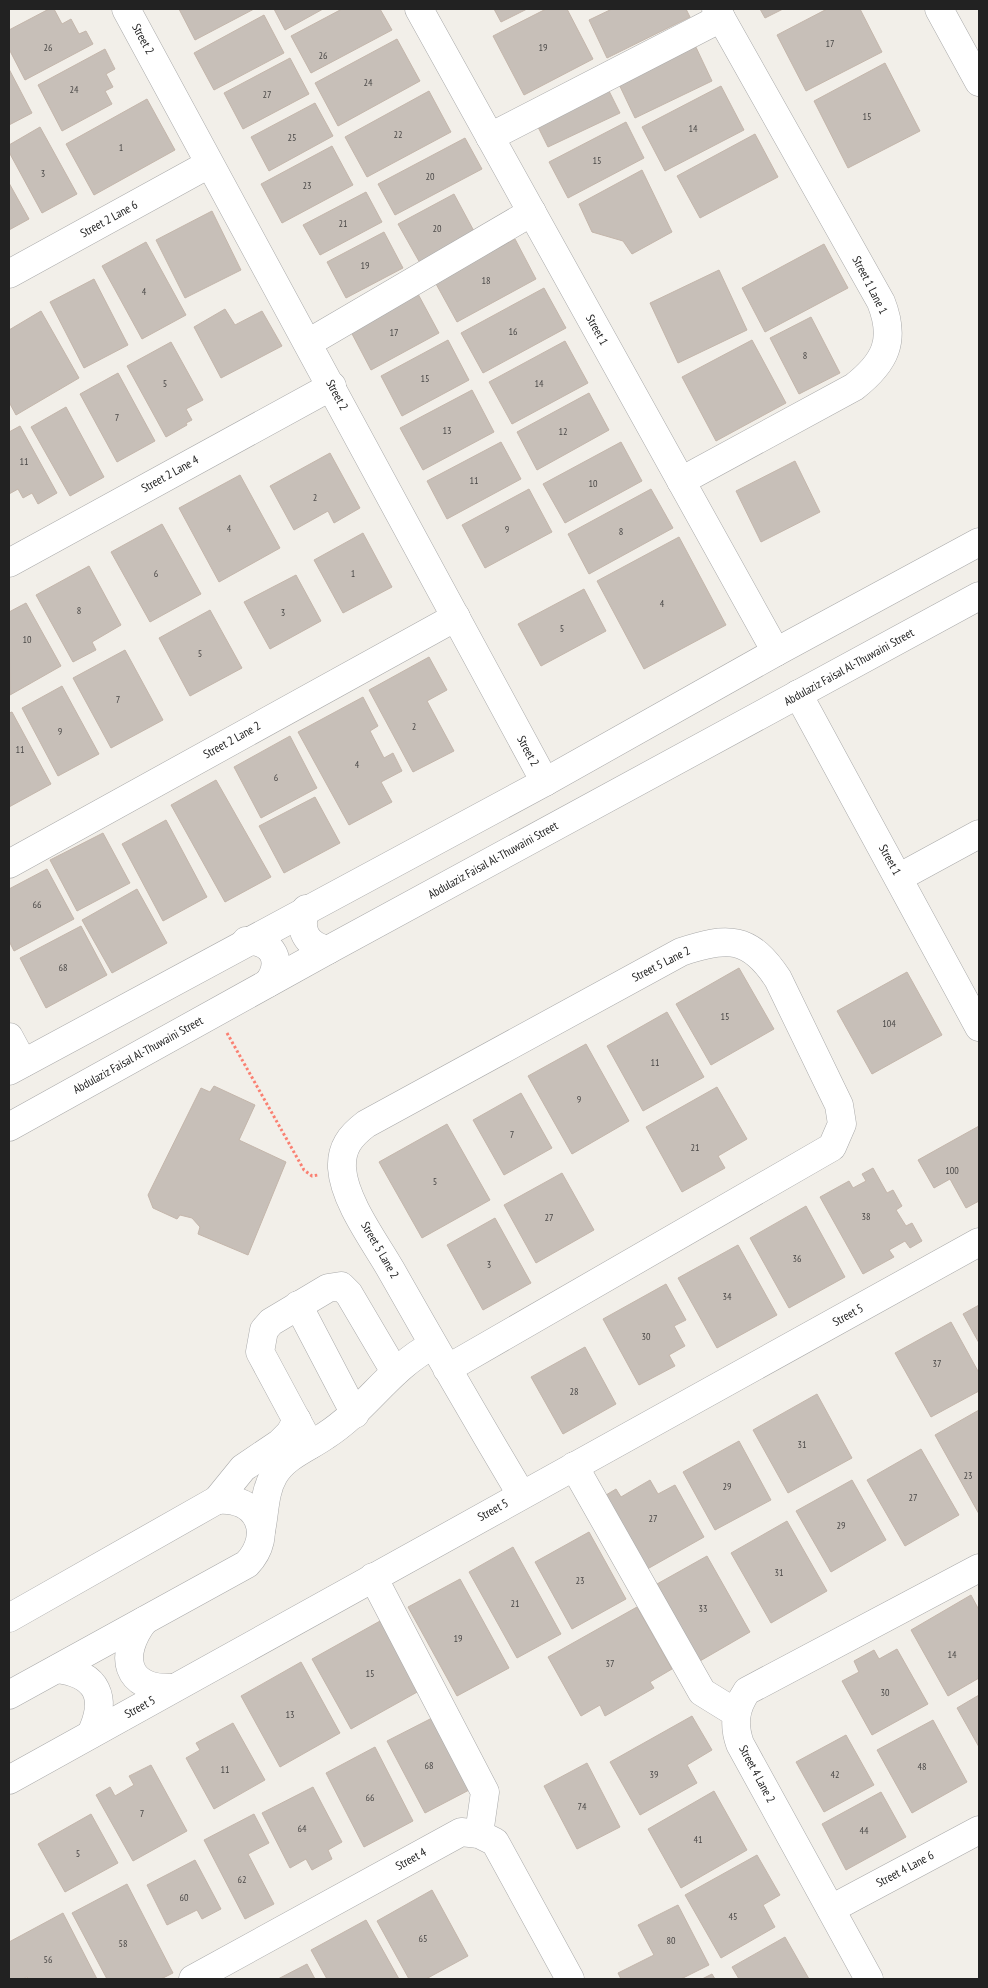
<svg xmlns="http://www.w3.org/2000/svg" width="988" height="1988" font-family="'PT Sans Narrow',sans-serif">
<rect width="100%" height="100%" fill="#f2efe9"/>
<!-- building -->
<g fill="#c7bfb8" stroke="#c4b6ab">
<polygon points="49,9 54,9 62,24 71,19 79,34 86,31 93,44 25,80 9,49 9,30"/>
<polygon points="179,9 254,9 195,40"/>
<polygon points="274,9 323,9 285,30"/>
<polygon points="342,9 380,9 392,30 311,73 291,36"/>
<polygon points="494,9 527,9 501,22"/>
<polygon points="546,9 567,9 593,59 524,95 493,36"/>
<polygon points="612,9 686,9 690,17 607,58 589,20"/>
<polygon points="760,9 783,9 765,18"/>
<polygon points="827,9 860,9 882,52 806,91 777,35"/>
<polygon points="264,15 284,53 214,90 194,53"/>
<polygon points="397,39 420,81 338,126 315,83"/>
<polygon points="693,41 712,81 635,118 616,78"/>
<polygon points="105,49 115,69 106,74 113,87 105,91 112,104 62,131 38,85"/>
<polygon points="290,58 309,94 243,129 224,93"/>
<polygon points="885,63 920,131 848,168 814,101"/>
<polygon points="9,69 32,113 9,125"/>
<polygon points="605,83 620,113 548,147 533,117"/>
<polygon points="721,86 744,130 665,171 642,127"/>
<polygon points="429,91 451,132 367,177 345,137"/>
<polygon points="147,99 175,150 94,195 66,144"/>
<polygon points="315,103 333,136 269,171 251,137"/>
<polygon points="626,122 644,158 568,198 549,162"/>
<polygon points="40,127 77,194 42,213 9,152 9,145"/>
<polygon points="755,134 778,177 700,218 677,176"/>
<polygon points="465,138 482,169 395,215 378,184"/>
<polygon points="332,146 353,185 282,223 261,184"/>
<polygon points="642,170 672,232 632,254 623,241 592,232 579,204"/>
<polygon points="9,183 29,219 9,230"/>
<polygon points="366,192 382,222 320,255 303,225"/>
<polygon points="454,194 475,233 420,263 398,224"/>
<polygon points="212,211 241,270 185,298 156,240"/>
<polygon points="384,232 403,268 346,298 327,262"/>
<polygon points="515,239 536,279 457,322 435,282"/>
<polygon points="146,242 186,315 142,339 102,266"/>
<polygon points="824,244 848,288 765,332 742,288"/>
<polygon points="719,270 747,330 678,363 650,303"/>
<polygon points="94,279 128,345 84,368 50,302"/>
<polygon points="544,288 566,328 483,373 461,333"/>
<polygon points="418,294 439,333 371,370 350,330"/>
<polygon points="225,309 235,325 262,311 282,346 221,378 194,327"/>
<polygon points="41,311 79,378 16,415 9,402 9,330"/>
<polygon points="811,317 840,373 799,394 770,338"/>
<polygon points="448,340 469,380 402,416 381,376"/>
<polygon points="752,340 786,403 716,441 682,377"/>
<polygon points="565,341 588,383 512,424 489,382"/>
<polygon points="171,342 203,400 186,409 192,420 186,423 187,425 166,437 127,366"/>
<polygon points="118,373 155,441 117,462 80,394"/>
<polygon points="472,390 494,432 423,470 400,428"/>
<polygon points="589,393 609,430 537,470 517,432"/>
<polygon points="66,407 104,477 70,496 31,427"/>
<polygon points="20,426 57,493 38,504 32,493 23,498 18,489 9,494 9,432"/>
<polygon points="501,442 521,479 447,519 427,481"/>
<polygon points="621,442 642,481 565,523 543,484"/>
<polygon points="330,453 360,508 334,523 328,511 294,530 270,486"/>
<polygon points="795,461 820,512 761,542 736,491"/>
<polygon points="240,475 280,548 219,582 179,508"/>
<polygon points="529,489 552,532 485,568 462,525"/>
<polygon points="651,489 673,528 589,574 568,534"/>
<polygon points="162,524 201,594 150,622 111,552"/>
<polygon points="363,533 392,587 343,613 314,560"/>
<polygon points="679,537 726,625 644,669 597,581"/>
<polygon points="89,566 121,625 92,642 96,650 73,662 36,595"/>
<polygon points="296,575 321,621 270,649 244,602"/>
<polygon points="584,589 606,631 541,666 518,624"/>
<polygon points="26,603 61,666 10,695 9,612"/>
<polygon points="210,610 242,668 190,696 159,638"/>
<polygon points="125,650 163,720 111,748 73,678"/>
<polygon points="429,657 447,690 427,701 454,751 413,772 369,690"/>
<polygon points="62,686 99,754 58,776 22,708"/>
<polygon points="363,697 378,726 370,731 384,758 393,753 402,771 381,782 392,802 349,825 298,732"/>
<polygon points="12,712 51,784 9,807 9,713"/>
<polygon points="290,736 317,788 261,818 234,767"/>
<polygon points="216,780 271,877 225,902 171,805"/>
<polygon points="315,797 340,843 284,873 259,826"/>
<polygon points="166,820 207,897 163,921 122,844"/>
<polygon points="103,833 130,883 77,911 50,860"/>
<polygon points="47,869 74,919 14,951 9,941 9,889"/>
<polygon points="137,889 167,943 112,973 82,920"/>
<polygon points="81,926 107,975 46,1008 20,958"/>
<polygon points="739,968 774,1029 711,1065 676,1004"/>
<polygon points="907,972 942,1035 872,1074 837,1011"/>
<polygon points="667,1012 704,1077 643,1111 607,1046"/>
<polygon points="586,1044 629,1121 572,1154 528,1076"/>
<polygon points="214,1086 255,1105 239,1140 286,1162 248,1255 198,1234 200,1227 192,1218 180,1215 177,1219 153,1208 148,1195 201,1088 210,1092"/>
<polygon points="717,1087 747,1139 718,1156 725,1168 682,1192 646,1127"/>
<polygon points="521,1093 552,1148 504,1175 473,1120"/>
<polygon points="447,1124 490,1200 422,1238 379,1162"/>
<polygon points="979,1126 979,1201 966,1208 950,1179 934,1188 918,1160"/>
<polygon points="873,1168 887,1193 893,1190 902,1206 896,1210 906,1226 912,1223 922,1241 910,1248 905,1241 889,1250 894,1257 863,1274 820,1197 849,1181 853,1188 866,1181 862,1174"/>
<polygon points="562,1173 594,1230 536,1263 504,1205"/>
<polygon points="806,1206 845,1277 789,1308 750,1238"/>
<polygon points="495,1218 531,1283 483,1310 447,1245"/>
<polygon points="738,1245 777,1315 717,1348 678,1278"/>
<polygon points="666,1284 686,1320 674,1326 685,1346 669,1355 675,1366 639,1385 603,1319"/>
<polygon points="979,1305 979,1343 963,1314"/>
<polygon points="951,1322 979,1373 979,1391 931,1417 895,1353"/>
<polygon points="585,1347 616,1404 563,1434 531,1377"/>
<polygon points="817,1394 852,1458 788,1493 753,1430"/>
<polygon points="979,1410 979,1514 935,1435"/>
<polygon points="739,1441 771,1500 715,1530 683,1472"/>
<polygon points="921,1449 959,1515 905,1546 867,1480"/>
<polygon points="650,1480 658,1494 675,1485 704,1537 642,1572 601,1498 616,1489 621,1497"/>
<polygon points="852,1480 886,1540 831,1572 796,1511"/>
<polygon points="787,1521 827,1591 771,1623 731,1553"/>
<polygon points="589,1532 626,1599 572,1629 535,1562"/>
<polygon points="513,1547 561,1634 517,1658 469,1572"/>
<polygon points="707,1556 750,1632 700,1661 657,1584"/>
<polygon points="460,1579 509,1668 457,1696 408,1607"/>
<polygon points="971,1595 979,1610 979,1678 948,1696 911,1630"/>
<polygon points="637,1607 672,1669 650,1682 654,1688 605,1716 600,1705 581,1716 548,1657"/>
<polygon points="389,1616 428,1686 351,1729 312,1659"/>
<polygon points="897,1649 928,1704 872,1735 842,1681 859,1672 854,1661 874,1650 879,1659"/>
<polygon points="301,1662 340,1733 280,1767 241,1696"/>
<polygon points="979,1695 979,1747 957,1708"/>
<polygon points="692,1716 712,1750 687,1765 697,1783 640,1815 610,1762"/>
<polygon points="434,1717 471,1789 425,1813 387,1741"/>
<polygon points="933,1720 967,1782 912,1813 877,1750"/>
<polygon points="233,1723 265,1780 214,1809 186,1758 200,1750 196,1743"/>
<polygon points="846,1735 874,1785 824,1812 796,1762"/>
<polygon points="375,1747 413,1821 364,1847 326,1773"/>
<polygon points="587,1763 620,1827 577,1849 544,1786"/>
<polygon points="151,1765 187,1831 133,1861 96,1795 110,1787 115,1796 134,1785 129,1776"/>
<polygon points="313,1787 342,1842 328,1850 332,1859 312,1870 306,1859 290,1868 262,1813"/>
<polygon points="714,1791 747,1850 681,1888 648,1829"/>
<polygon points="881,1792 906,1837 846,1870 822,1824"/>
<polygon points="91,1814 118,1863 65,1892 38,1844"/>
<polygon points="254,1814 269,1843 248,1854 274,1904 245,1919 204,1840"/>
<polygon points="757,1855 780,1895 763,1905 775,1927 721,1958 685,1895"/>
<polygon points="195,1860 221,1909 202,1919 197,1910 167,1925 147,1885"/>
<polygon points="127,1884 173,1973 161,1979 107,1979 72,1913"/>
<polygon points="432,1890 468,1956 426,1979 409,1979 377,1921"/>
<polygon points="678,1905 709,1965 681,1979 621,1979 618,1973 654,1955 638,1925"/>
<polygon points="63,1913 97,1979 29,1979 27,1977 23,1979 9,1979 9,1942"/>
<polygon points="366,1920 399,1979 327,1979 311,1950"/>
<polygon points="785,1937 809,1979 739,1979 732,1967"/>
<polygon points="307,1964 315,1979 278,1979"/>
<polygon points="712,1974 715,1979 702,1979"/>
</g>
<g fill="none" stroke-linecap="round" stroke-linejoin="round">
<!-- minor casing -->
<g stroke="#a9a9a9" stroke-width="29">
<g id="minor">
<polyline points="126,9 545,782"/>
<polyline points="419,9 776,652"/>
<polyline points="939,9 979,82"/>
<polyline points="490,137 721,18"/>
<polyline points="9,274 209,164"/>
<polyline points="308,343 532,212"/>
<path d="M681,481l173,-94c32,-25 42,-47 27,-85l-165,-293"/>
<polyline points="9,563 332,386"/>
<polyline points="798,694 979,1027"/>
<polyline points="9,864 456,617"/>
<polyline points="900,877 979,834"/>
<path d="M306,909c-8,21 0,36 22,41"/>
<path d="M246,941c27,-1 38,20 22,42"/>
<polyline points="9,1037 23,1063"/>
<polyline points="9,1071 545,782 776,652 979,542"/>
<polyline points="9,1127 328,950 979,596"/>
<polyline points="298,1305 355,1414"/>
<path d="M447,1369l385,-222 10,-23 -3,-19 -61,-126c-28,-43 -50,-43 -97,-27l-315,172c-16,12 -25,24 -24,44 2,33 33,74 49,102 43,76 86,150 130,224"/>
<polyline points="310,1445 260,1352 264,1330 271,1322 328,1288 341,1286 349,1294 395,1372"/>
<polyline points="574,1466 702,1692 736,1713"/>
<path d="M261,1531c4,-19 3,-39 13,-56 11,-19 34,-27 51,-39 42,-27 64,-68 108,-91"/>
<polyline points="373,1577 485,1792 479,1834"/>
<polyline points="9,1618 217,1500 243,1468 280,1443 290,1433 297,1420"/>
<path d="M144,1621c-26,34 -19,69 29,67"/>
<path d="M57,1669c41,5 51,29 34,65"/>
<path d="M9,1695l238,-131c28,-30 11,-68 -30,-64"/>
<polyline points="9,1780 979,1242"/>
<polyline points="831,1909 979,1830"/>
<polyline points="193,1979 461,1832 479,1834 495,1842 570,1979"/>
<path d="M869,1979l-129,-235c-7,-20 -5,-36 7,-53l232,-123"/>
</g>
</g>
<!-- path -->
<polyline stroke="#fa8072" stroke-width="3" stroke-dasharray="2.5 2.5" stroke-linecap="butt" points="227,1033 304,1170 312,1176 318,1175"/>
<!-- minor -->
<use href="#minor" stroke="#fff" stroke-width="28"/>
</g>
<g text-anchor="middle" stroke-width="4" stroke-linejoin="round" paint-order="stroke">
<!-- number labels -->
<g font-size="10" fill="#4b4948">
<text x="830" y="47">17</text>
<text x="48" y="51">26</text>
<text x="543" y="51">19</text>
<text x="323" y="59">26</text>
<text x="368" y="86">24</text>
<text x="74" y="93">24</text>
<text x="267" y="98">27</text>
<text x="867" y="120">15</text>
<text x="693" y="132">14</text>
<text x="398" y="138">22</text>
<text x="292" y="141">25</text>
<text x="121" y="151">1</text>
<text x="597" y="164">15</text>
<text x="43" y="177">3</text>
<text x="430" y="180">20</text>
<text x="307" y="189">23</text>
<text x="343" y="227">21</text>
<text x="437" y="232">20</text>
<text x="365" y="269">19</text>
<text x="486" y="284">18</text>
<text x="144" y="295">4</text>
<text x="513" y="335">16</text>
<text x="394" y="336">17</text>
<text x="805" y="359">8</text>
<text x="425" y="382">15</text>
<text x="165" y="387">5</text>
<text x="539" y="387">14</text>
<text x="117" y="421">7</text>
<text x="447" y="434">13</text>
<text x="563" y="435">12</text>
<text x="24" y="465">11</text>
<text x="474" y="484">11</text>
<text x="593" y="487">10</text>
<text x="315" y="501">2</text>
<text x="229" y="532">4</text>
<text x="507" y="533">9</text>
<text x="621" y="535">8</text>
<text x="156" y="577">6</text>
<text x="353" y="577">1</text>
<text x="662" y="607">4</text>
<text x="79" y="614">8</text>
<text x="283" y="616">3</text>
<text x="562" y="632">5</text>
<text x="27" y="643">10</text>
<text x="200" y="657">5</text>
<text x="118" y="703">7</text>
<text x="414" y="730">2</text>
<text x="60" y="735">9</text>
<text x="20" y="753">11</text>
<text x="357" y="768">4</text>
<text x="276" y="781">6</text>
<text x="37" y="908">66</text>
<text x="63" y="971">68</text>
<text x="725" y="1020">15</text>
<text x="889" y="1027">104</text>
<text x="655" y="1066">11</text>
<text x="579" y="1103">9</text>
<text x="512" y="1138">7</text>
<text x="695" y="1151">21</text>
<text x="952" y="1174">100</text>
<text x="435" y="1185">5</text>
<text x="866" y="1220">38</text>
<text x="549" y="1221">27</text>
<text x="797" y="1262">36</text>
<text x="489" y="1268">3</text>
<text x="727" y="1300">34</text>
<text x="646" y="1340">30</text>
<text x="937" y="1367">37</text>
<text x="574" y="1395">28</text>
<text x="802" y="1448">31</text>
<text x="968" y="1479">23</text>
<text x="727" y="1490">29</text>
<text x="913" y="1501">27</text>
<text x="653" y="1522">27</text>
<text x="841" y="1529">29</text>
<text x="779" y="1576">31</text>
<text x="580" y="1584">23</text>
<text x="515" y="1607">21</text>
<text x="703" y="1612">33</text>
<text x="458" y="1642">19</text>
<text x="952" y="1658">14</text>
<text x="610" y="1667">37</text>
<text x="370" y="1677">15</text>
<text x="885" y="1696">30</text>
<text x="290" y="1718">13</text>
<text x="429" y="1769">68</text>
<text x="922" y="1770">48</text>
<text x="225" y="1773">11</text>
<text x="654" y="1778">39</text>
<text x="835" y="1778">42</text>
<text x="370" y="1801">66</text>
<text x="582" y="1810">74</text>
<text x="142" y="1817">7</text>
<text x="302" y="1832">64</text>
<text x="864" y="1834">44</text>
<text x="698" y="1843">41</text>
<text x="78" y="1857">5</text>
<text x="242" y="1883">62</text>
<text x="184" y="1901">60</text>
<text x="733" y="1920">45</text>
<text x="423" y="1942">65</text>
<text x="671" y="1944">80</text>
<text x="123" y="1947">58</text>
<text x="48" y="1963">56</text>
</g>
<!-- street labels -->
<g font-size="12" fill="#222" stroke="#fff">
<text transform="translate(143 39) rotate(62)" y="4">Street 2</text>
<text transform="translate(109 219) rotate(-29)" y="4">Street 2 Lane 6</text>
<text transform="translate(870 285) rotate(63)" y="4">Street 1 Lane 1</text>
<text transform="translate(597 330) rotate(61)" y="4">Street 1</text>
<text transform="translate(337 395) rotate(62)" y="4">Street 2</text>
<text transform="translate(170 474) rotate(-29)" y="4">Street 2 Lane 4</text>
<text transform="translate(849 667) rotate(-29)" y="4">Abdulaziz Faisal Al-Thuwaini Street</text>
<text transform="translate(232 740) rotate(-29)" y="4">Street 2 Lane 2</text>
<text transform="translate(528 751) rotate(62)" y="4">Street 2</text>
<text transform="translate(493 860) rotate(-29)" y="4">Abdulaziz Faisal Al-Thuwaini Street</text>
<text transform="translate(890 860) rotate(61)" y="4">Street 1</text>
<text transform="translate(661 964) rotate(-27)" y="4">Street 5 Lane 2</text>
<text transform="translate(138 1055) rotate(-29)" y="4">Abdulaziz Faisal Al-Thuwaini Street</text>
<text transform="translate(380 1250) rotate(60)" y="4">Street 5 Lane 2</text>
<text transform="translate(848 1315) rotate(-29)" y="4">Street 5</text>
<text transform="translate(493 1510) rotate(-29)" y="4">Street 5</text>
<text transform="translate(140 1707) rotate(-29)" y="4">Street 5</text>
<text transform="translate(757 1774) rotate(62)" y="4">Street 4 Lane 2</text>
<text transform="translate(411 1859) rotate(-29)" y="4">Street 4</text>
<text transform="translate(905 1869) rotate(-28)" y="4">Street 4 Lane 6</text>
</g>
</g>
<!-- border -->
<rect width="988" height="1988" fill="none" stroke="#222222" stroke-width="20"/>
</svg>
